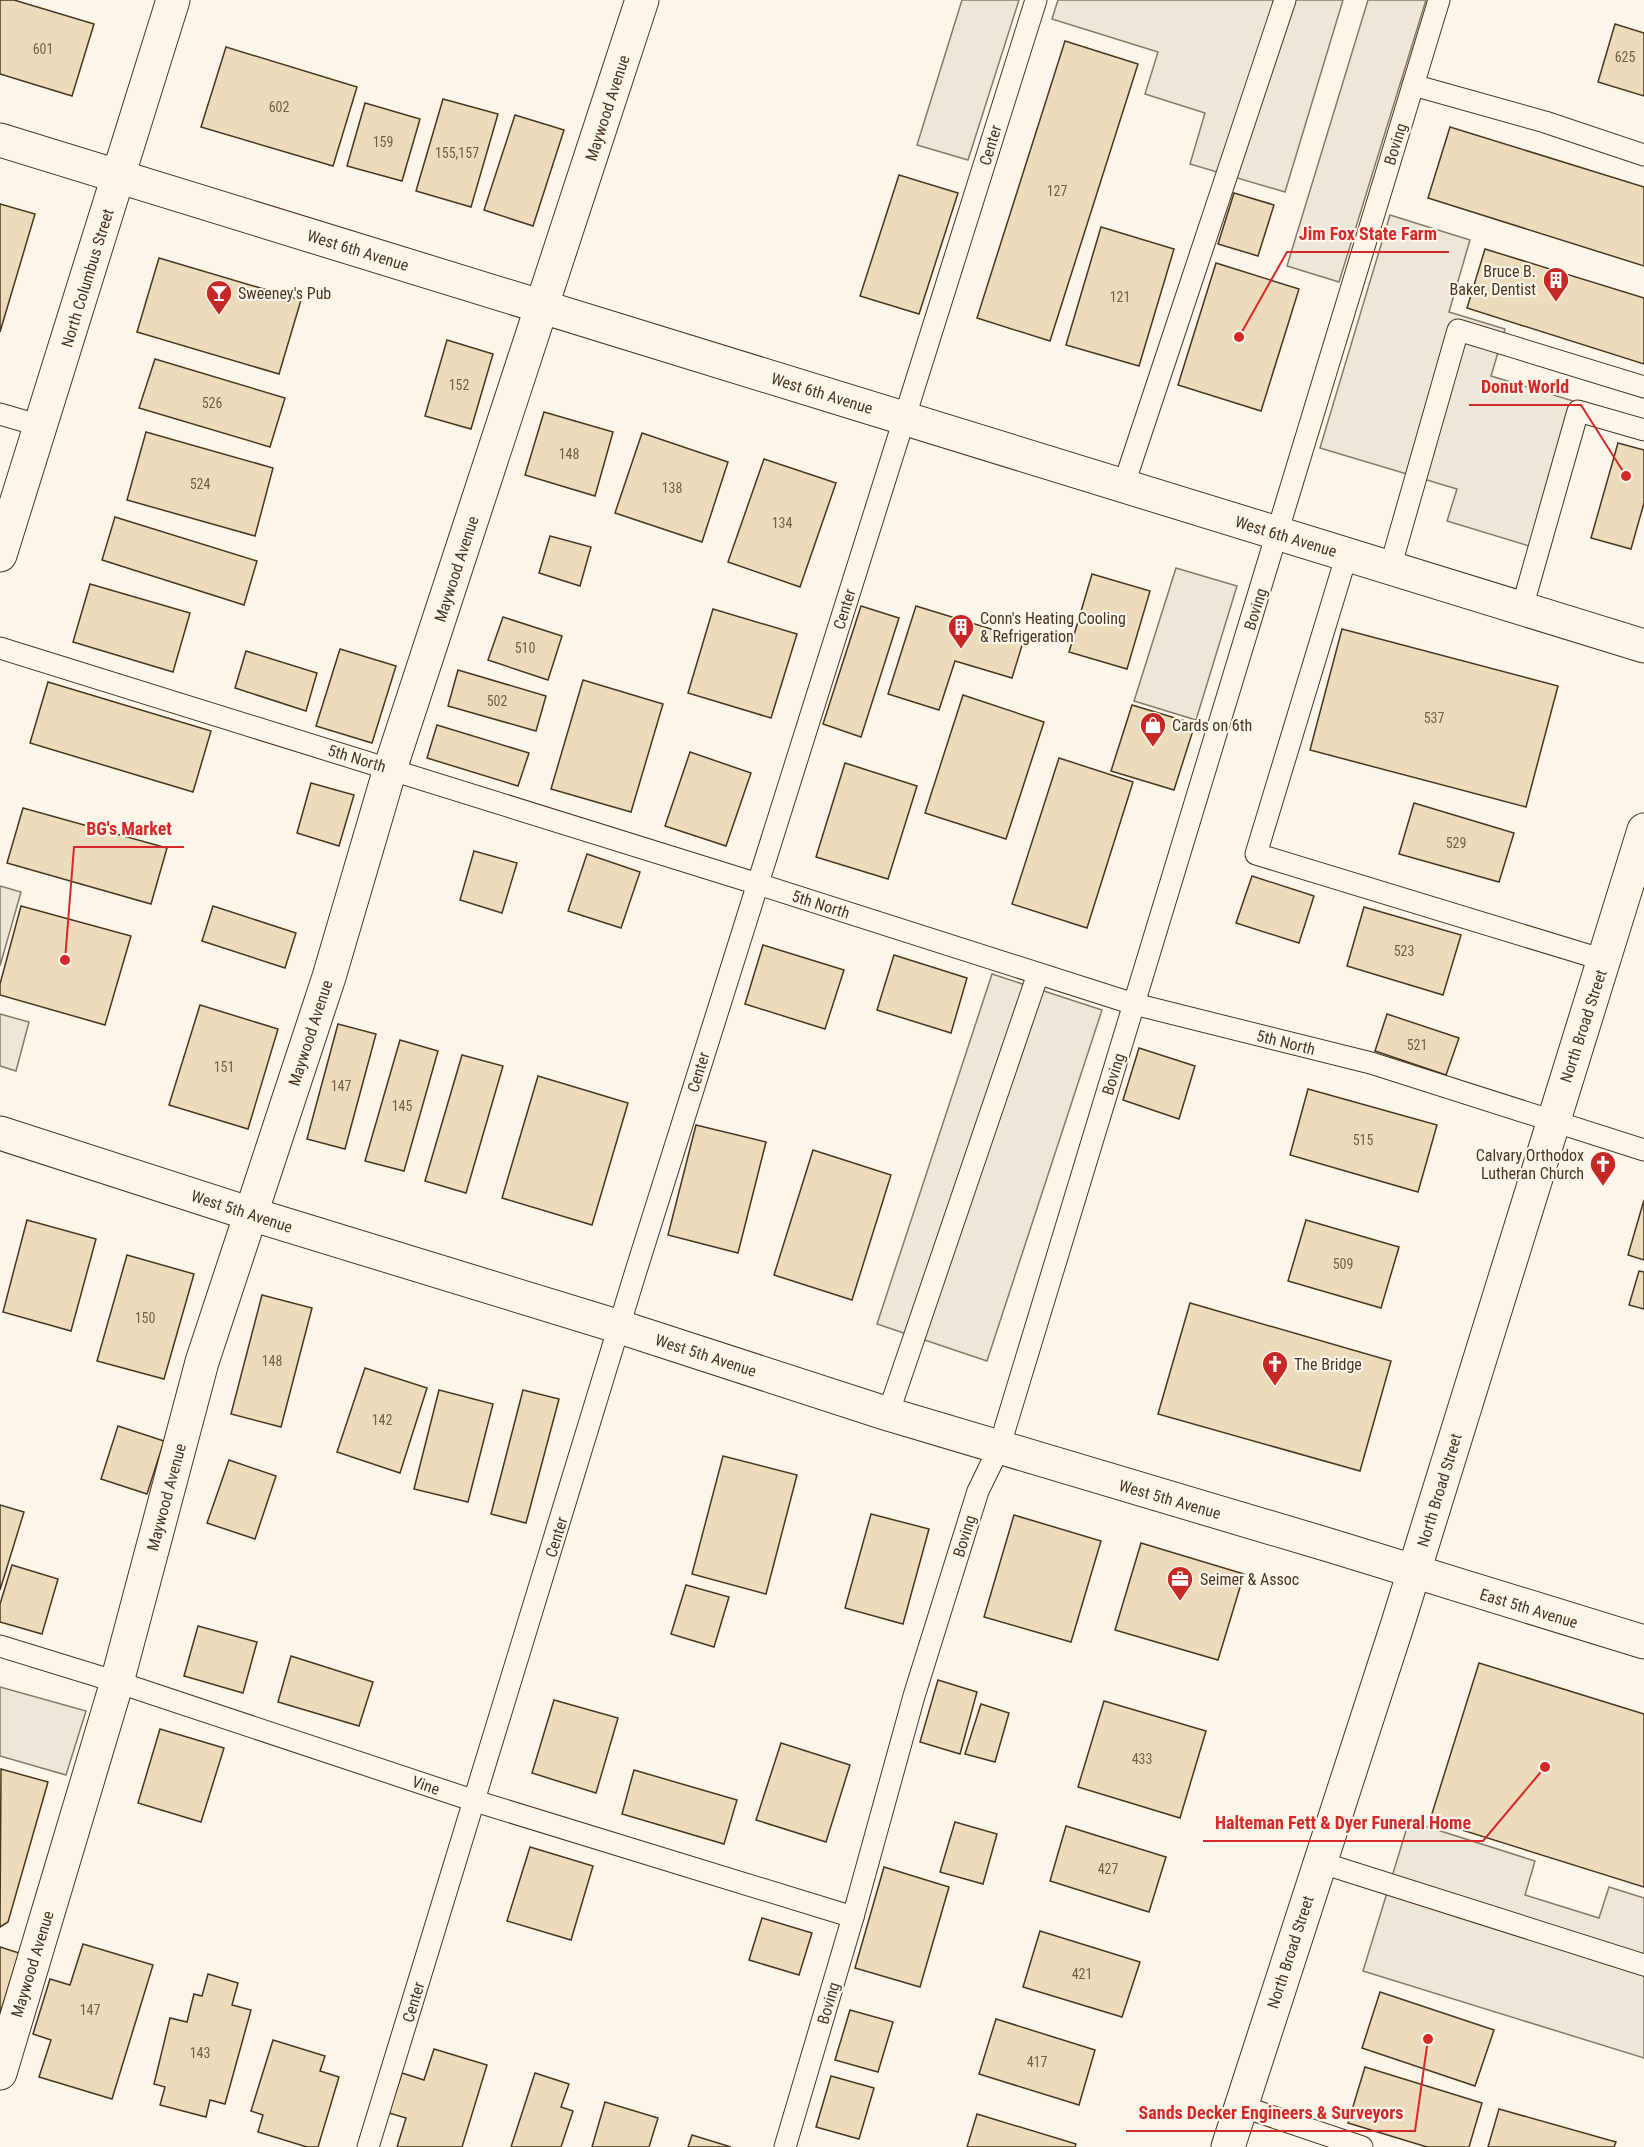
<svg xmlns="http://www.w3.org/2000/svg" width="1644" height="2147" font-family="'Roboto Condensed',sans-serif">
<rect width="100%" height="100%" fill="#fbf6e9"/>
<!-- parking -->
<g fill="#ede7d9" stroke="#887966" stroke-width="1.5">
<polygon points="962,0 1019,0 968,160 917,145"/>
<polygon points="1058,0 1343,0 1285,192 1190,164 1205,113 1145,94 1158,52 1052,19"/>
<polygon points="1368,0 1426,0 1339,282 1287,266"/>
<polygon points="1390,215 1470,240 1449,312 1505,329 1491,376 1583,404 1539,549 1447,521 1457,489 1320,448"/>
<polygon points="1176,568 1237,586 1196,720 1134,701"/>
<polygon points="0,886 21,892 0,966"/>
<polygon points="992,974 1102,1010 987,1361 877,1324"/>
<polygon points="0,1014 29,1022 16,1071 0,1066"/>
<polygon points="0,1687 86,1711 66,1775 0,1756"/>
<polygon points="1409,1821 1535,1861 1525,1895 1599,1918 1609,1887 1644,1898 1644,2058 1363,1971"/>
</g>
<!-- building -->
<g fill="#ecdcbc" stroke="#4a3520" stroke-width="1.5">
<polygon points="0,0 14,0 94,24 72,96 0,74"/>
<polygon points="1615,24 1644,33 1644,96 1598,82"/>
<polygon points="1065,41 1138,64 1050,341 977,318"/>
<polygon points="226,47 357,87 333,166 201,127"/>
<polygon points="443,99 498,114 471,207 416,191"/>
<polygon points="365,103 420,119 402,181 347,166"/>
<polygon points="515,115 564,130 533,226 484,210"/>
<polygon points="1450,127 1644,187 1644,266 1428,198"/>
<polygon points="899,175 958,193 919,314 860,296"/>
<polygon points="1234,193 1274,205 1258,256 1218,244"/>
<polygon points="0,204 35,214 0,332"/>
<polygon points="1101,227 1174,249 1139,366 1066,345"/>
<polygon points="1485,249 1644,298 1644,364 1467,308"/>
<polygon points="159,258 301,300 279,374 137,332"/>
<polygon points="1216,263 1299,289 1261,411 1178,385"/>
<polygon points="447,340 493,354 471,429 425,416"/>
<polygon points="155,359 285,398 270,447 139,408"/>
<polygon points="544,412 613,432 595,496 525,475"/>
<polygon points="146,432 273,468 255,536 127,500"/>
<polygon points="642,433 728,462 702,542 615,513"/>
<polygon points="1618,443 1644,450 1644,503 1631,549 1591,538"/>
<polygon points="764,459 836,483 800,587 728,562"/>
<polygon points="115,517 257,561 244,605 102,560"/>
<polygon points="550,536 591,547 580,586 539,573"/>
<polygon points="1092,574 1150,591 1127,669 1069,652"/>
<polygon points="90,584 190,613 173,672 73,642"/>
<polygon points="861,606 899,618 861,737 823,724"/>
<polygon points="916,606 1024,639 1012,678 955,661 939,710 888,694"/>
<polygon points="713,609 797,634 771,718 688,693"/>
<polygon points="503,617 562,636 548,680 488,660"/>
<polygon points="1342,629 1558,686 1526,807 1310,750"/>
<polygon points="340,649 396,666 372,743 316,726"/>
<polygon points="246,651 317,673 306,711 235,688"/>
<polygon points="458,670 546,696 536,731 448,706"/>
<polygon points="583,680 663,704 631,812 551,789"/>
<polygon points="48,682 211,731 193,792 30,743"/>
<polygon points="963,695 1044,722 1006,839 925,813"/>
<polygon points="1132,705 1195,724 1174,790 1111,771"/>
<polygon points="437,725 529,753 518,786 427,758"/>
<polygon points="690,752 751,773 726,846 665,826"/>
<polygon points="1059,758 1133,782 1087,928 1012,904"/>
<polygon points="845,763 917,786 888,879 816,857"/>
<polygon points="311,783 354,795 339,846 297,833"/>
<polygon points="1414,803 1514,833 1499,882 1399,854"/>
<polygon points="23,808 167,848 151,904 7,863"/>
<polygon points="474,851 517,863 502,913 460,900"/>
<polygon points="587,854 640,872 621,928 568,911"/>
<polygon points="1252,876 1314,896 1299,943 1236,923"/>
<polygon points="21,906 131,936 105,1025 0,995 0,984"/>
<polygon points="213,906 296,933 285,968 202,941"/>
<polygon points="1364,907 1461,935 1443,995 1347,966"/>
<polygon points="763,945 844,970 825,1029 745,1004"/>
<polygon points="894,955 967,978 951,1033 877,1010"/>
<polygon points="200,1005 278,1029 248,1129 169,1105"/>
<polygon points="1387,1014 1459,1038 1446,1075 1375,1051"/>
<polygon points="338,1024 376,1034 345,1149 307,1139"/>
<polygon points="400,1040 438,1051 404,1171 365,1161"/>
<polygon points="1139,1048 1195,1066 1179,1119 1123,1100"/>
<polygon points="462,1055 503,1066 466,1193 425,1181"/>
<polygon points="538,1076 628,1103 592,1225 502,1198"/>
<polygon points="1308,1089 1437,1125 1418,1192 1290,1155"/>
<polygon points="696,1125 766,1142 738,1253 668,1235"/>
<polygon points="813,1150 891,1175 852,1300 774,1275"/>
<polygon points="1644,1200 1644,1260 1628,1255"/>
<polygon points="27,1220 96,1239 71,1331 3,1312"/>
<polygon points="1306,1220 1399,1247 1381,1308 1288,1281"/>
<polygon points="127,1255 194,1274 164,1379 97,1361"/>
<polygon points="1639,1271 1644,1272 1644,1309 1629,1305"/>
<polygon points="262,1295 312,1308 281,1427 231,1414"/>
<polygon points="1190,1303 1391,1361 1360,1471 1158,1414"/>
<polygon points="365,1368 427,1388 400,1473 337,1452"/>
<polygon points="439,1390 493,1404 468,1502 414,1489"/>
<polygon points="523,1390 559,1399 526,1523 491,1514"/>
<polygon points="118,1426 164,1441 147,1494 101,1479"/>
<polygon points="723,1456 797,1475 766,1594 692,1574"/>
<polygon points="229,1460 276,1476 255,1539 207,1523"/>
<polygon points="0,1505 24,1512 0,1590"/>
<polygon points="871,1514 929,1529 903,1624 845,1608"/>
<polygon points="1014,1515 1101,1541 1071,1642 984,1617"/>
<polygon points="1141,1543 1244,1574 1218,1660 1115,1630"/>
<polygon points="12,1565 58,1579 42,1634 0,1622 0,1604"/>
<polygon points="686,1585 729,1597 714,1647 671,1634"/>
<polygon points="198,1626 257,1642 243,1693 184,1676"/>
<polygon points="291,1656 373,1682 359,1726 278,1702"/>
<polygon points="1479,1663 1644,1714 1644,1887 1430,1820"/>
<polygon points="938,1680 977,1692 960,1754 920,1742"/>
<polygon points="554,1700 618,1718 596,1793 532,1773"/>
<polygon points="1104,1701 1206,1731 1180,1818 1078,1787"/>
<polygon points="981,1704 1009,1713 995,1762 965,1754"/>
<polygon points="160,1729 224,1748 201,1822 138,1803"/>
<polygon points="781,1743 850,1765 826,1842 756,1820"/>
<polygon points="1,1769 48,1782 8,1922 0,1927"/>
<polygon points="634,1770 737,1800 724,1844 622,1814"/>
<polygon points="955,1822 997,1834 983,1884 940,1872"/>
<polygon points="1066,1826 1166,1857 1149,1912 1050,1881"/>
<polygon points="530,1847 593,1866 571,1940 507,1921"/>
<polygon points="884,1867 949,1887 920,1987 855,1968"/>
<polygon points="762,1918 812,1933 799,1975 749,1960"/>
<polygon points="1040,1931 1140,1962 1122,2017 1023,1987"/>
<polygon points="83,1944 153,1965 112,2099 39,2077 51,2040 33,2034 50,1979 70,1985"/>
<polygon points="0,1947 19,1953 0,2014"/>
<polygon points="208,1974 238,1983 232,2005 251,2010 225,2104 210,2100 206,2117 160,2105 165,2087 154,2084 170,2018 187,2022 194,1994 202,1996"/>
<polygon points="1380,1992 1494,2030 1475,2086 1362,2048"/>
<polygon points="850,2010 893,2022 878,2072 835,2060"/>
<polygon points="996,2019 1095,2050 1079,2105 979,2074"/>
<polygon points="273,2040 325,2056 320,2071 339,2077 318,2147 307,2147 258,2132 263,2115 251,2111"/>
<polygon points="434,2049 487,2065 462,2147 397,2147 406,2118 389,2113 402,2073 424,2080"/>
<polygon points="1365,2067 1482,2103 1469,2147 1427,2147 1348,2123"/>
<polygon points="535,2073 569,2084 561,2107 573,2111 561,2147 511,2147"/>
<polygon points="831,2076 874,2088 859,2139 816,2127"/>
<polygon points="605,2102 658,2118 649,2147 592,2147"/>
<polygon points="1499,2109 1616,2142 1614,2147 1488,2147"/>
<polygon points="977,2114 1076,2144 1075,2147 967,2147"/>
<polygon points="692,2135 731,2147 688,2147"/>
</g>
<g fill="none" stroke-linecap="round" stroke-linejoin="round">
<!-- lane casing -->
<g stroke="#4a3520" stroke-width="23">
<g id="lane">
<polyline points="1413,85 1545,122 1644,155"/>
<polyline points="0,414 41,426"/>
<polyline points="1123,487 1285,0"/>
<polyline points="1347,554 1256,854 1604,960"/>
<polyline points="1390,568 1458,330 1644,387"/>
<polyline points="1522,608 1578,411 1644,430"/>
<polyline points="0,648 758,884 1134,1004 1371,1063 1644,1150"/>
<polyline points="888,1414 1038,974"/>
<polyline points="0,1646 117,1682 475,1801 853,1917"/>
<polyline points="1319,1862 1644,1965"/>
<polyline points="1241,2106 1362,2147"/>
<polyline points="368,2147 635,1274 1036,0"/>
<polyline points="785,2147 853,1917 914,1696 978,1491 999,1448 1439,0"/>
</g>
</g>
<!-- street casing -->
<g stroke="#4a3520" stroke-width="35">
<g id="street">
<polyline points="0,1133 251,1214 620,1327 888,1414 1332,1546 1644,1642"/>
<polyline points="0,2073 117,1682 202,1362 329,977 390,769 642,0"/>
</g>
</g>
<!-- secondary casing -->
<g stroke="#4a3520" stroke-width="35">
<g id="secondary">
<polyline points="0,140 1644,646"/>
<polyline points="0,555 173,0"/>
<polyline points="1228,2147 1398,1623 1644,830"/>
</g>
</g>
<!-- lane -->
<use href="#lane" stroke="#fbf6e9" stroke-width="21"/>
<!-- street -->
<use href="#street" stroke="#fbf6e9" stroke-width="33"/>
<!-- secondary -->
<use href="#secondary" stroke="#fbf6e9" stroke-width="33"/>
</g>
<!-- icons -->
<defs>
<g id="building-pin" transform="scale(1.35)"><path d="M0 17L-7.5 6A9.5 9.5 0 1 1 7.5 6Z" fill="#c62828" stroke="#fbf6e9"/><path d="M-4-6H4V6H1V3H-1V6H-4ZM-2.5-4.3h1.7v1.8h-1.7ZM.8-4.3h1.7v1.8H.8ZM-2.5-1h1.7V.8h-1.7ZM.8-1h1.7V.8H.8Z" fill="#fff"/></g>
<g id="bar-pin" transform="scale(1.35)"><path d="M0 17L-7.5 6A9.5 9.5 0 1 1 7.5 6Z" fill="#c62828" stroke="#fbf6e9"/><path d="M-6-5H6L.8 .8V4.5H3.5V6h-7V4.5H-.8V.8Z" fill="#fff"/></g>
<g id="shop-pin" transform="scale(1.35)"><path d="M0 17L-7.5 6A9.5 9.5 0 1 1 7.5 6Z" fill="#c62828" stroke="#fbf6e9"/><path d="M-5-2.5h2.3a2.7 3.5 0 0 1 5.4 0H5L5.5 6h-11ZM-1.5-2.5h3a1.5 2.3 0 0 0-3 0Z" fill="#fff"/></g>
<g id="church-pin" transform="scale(1.35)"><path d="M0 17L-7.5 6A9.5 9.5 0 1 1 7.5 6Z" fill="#c62828" stroke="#fbf6e9"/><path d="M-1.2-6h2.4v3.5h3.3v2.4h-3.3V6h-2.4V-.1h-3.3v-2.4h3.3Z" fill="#fff"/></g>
<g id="office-pin" transform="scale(1.35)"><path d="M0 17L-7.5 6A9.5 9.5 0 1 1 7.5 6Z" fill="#c62828" stroke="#fbf6e9"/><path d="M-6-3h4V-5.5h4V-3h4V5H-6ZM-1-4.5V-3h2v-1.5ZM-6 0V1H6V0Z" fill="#fff"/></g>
</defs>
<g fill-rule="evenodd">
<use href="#building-pin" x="1556" y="280"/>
<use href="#bar-pin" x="219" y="293"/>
<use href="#building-pin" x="961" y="627"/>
<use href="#shop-pin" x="1153" y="725"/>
<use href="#church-pin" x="1603" y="1164"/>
<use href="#church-pin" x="1275" y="1364"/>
<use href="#office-pin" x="1180" y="1579"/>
</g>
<g text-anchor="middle" stroke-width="4.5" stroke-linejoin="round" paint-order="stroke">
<!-- number labels -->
<g font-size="14" fill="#725f47">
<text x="43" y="54">601</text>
<text x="1625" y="62">625</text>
<text x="279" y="112">602</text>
<text x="383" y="147">159</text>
<text x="457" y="158">155,157</text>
<text x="1057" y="196">127</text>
<text x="1120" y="302">121</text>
<text x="459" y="390">152</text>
<text x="212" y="408">526</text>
<text x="569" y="459">148</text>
<text x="200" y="489">524</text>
<text x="672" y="493">138</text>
<text x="782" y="528">134</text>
<text x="525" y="653">510</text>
<text x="497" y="706">502</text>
<text x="1434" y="723">537</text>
<text x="1456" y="848">529</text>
<text x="1404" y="956">523</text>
<text x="1417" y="1050">521</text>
<text x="224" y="1072">151</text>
<text x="341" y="1091">147</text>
<text x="402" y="1111">145</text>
<text x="1363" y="1145">515</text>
<text x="1343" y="1269">509</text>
<text x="145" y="1323">150</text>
<text x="272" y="1366">148</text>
<text x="382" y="1425">142</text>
<text x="1142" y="1764">433</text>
<text x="1108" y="1874">427</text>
<text x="1082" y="1979">421</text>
<text x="90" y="2015">147</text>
<text x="200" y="2058">143</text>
<text x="1037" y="2067">417</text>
</g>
<!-- street labels -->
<g font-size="16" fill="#4a3520" stroke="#fbf6e9">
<text transform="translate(607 108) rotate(-72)" y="6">Maywood Avenue</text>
<text transform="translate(1395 144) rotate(-73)" y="6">Boving</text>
<text transform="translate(990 145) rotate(-73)" y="6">Center</text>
<text transform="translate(358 250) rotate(17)" y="6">West 6th Avenue</text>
<text transform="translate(87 278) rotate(-73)" y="6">North Columbus Street</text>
<text transform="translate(822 393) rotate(17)" y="6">West 6th Avenue</text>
<text transform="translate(1286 536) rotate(17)" y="6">West 6th Avenue</text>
<text transform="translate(456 569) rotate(-72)" y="6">Maywood Avenue</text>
<text transform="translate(844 609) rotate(-73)" y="6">Center</text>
<text transform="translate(1255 609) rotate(-73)" y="6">Boving</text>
<text transform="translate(357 758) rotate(17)" y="6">5th North</text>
<text transform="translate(821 904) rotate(18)" y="6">5th North</text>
<text transform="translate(1583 1026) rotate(-72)" y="6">North Broad Street</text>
<text transform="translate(310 1033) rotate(-72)" y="6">Maywood Avenue</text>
<text transform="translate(1286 1042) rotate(14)" y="6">5th North</text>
<text transform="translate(698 1072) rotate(-73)" y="6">Center</text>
<text transform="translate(1113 1074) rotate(-73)" y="6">Boving</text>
<text transform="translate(242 1211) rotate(18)" y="6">West 5th Avenue</text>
<text transform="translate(706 1355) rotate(18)" y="6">West 5th Avenue</text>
<text transform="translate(1439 1490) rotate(-73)" y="6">North Broad Street</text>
<text transform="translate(166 1497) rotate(-75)" y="6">Maywood Avenue</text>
<text transform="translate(1170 1499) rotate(16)" y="6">West 5th Avenue</text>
<text transform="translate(964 1536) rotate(-73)" y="6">Boving</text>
<text transform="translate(556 1537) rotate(-73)" y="6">Center</text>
<text transform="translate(1529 1608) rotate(17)" y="6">East 5th Avenue</text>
<text transform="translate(426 1785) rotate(19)" y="6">Vine</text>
<text transform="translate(1290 1952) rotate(-72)" y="6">North Broad Street</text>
<text transform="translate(32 1964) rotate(-73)" y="6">Maywood Avenue</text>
<text transform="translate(413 2002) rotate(-73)" y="6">Center</text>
<text transform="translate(828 2003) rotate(-74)" y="6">Boving</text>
</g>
<!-- poi labels -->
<g font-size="16" fill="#4a3520" stroke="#fbf6e9" text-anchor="start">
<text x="1536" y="277" text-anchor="end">Bruce B.<tspan x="1536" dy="18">Baker, Dentist</tspan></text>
<text x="238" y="299">Sweeney's Pub</text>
<text x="980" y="624">Conn's Heating Cooling<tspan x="980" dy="18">&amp; Refrigeration</tspan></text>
<text x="1172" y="731">Cards on 6th</text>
<text x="1584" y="1161" text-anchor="end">Calvary Orthodox<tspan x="1584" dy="18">Lutheran Church</tspan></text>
<text x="1294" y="1370">The Bridge</text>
<text x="1200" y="1585">Seimer &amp; Assoc</text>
</g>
</g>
<!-- callouts -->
<path fill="none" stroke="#d62828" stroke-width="2" d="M1239 337L1287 252H1449M1626 476L1581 405H1469M65 960L74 847H184M1545 1767L1483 1841H1203M1428 2039L1415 2131H1126"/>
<g fill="#d62828" stroke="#fbf6e9" stroke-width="2">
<circle cx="1239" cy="337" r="6"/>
<circle cx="1626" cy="476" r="6"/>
<circle cx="65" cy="960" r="6"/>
<circle cx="1545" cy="1767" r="6"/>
<circle cx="1428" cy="2039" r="6"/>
</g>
<g font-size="18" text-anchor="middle" font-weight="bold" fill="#d62828" stroke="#fbf6e9" stroke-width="4.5" stroke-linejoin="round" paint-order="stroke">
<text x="1368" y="240">Jim Fox State Farm</text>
<text x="1525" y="393">Donut World</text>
<text x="129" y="835">BG's Market</text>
<text x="1343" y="1829">Halteman Fett &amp; Dyer Funeral Home</text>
<text x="1271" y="2119">Sands Decker Engineers &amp; Surveyors</text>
</g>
</svg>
